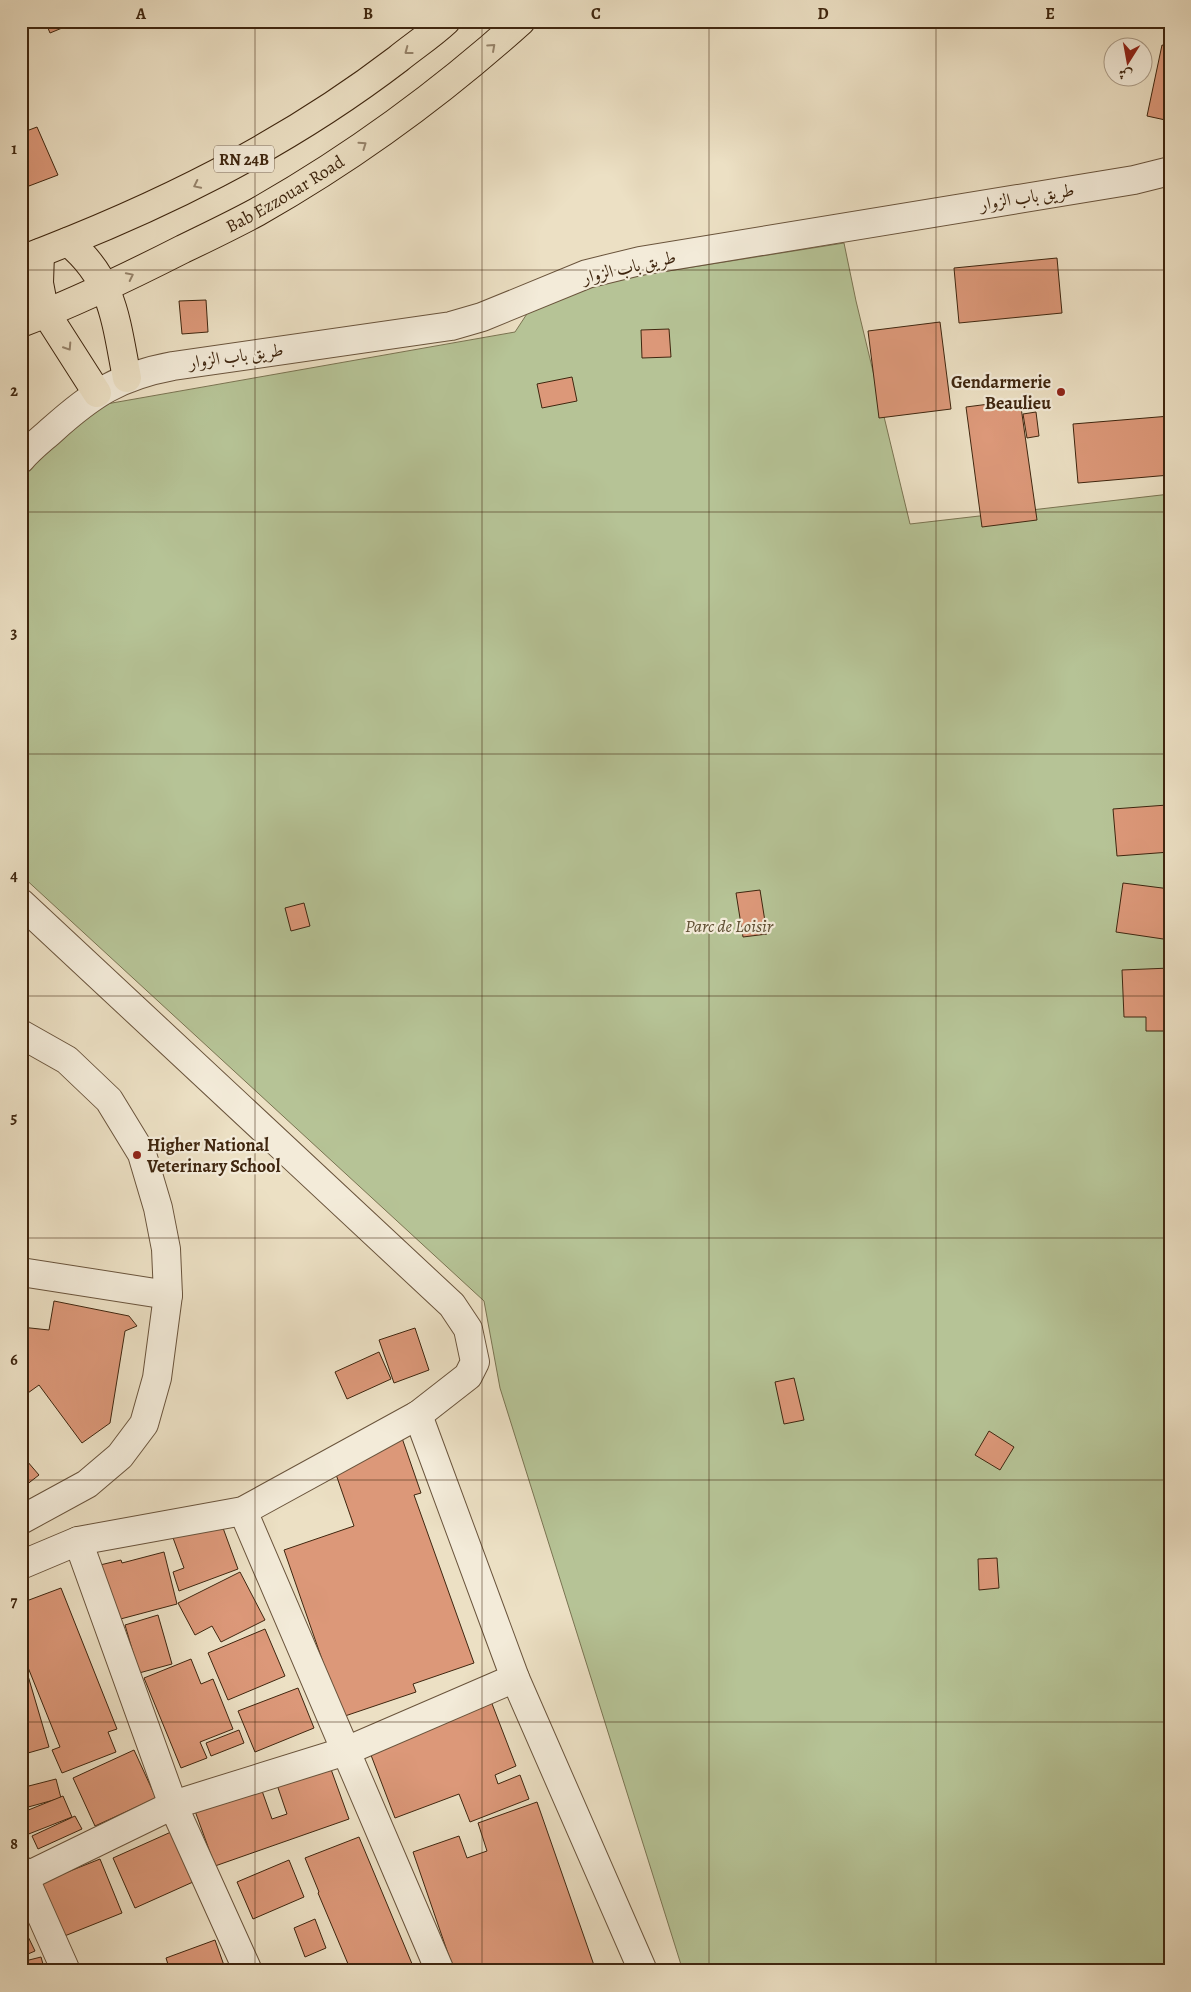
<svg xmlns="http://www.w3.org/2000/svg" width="1191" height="1992" font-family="Alegreya,Amiri,serif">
<rect width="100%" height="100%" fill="#ece0c4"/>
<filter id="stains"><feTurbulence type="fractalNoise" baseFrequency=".004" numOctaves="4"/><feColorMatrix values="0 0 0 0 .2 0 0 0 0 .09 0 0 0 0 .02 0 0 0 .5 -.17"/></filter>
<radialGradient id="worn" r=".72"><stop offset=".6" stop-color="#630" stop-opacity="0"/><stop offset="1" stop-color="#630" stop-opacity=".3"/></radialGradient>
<!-- green -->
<polygon fill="#b6c396" stroke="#7a7452" points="844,243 856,301 910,524 1170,494 1170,1971 683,1971 500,1388 484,1301 21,875 21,477 95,406 515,332 542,291"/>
<!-- building -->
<g fill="#dc9879" stroke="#3f260f">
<polygon points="45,21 79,21 50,33"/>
<polygon points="1162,45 1170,47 1170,121 1147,116"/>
<polygon points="37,127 58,175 21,189 21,133"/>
<polygon points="1057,258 1062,313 959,323 954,268"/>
<polygon points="206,300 208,332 182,334 179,301"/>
<polygon points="940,322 951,409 879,418 868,331"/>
<polygon points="669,329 671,357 642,358 641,330"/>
<polygon points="572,377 577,401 542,408 537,384"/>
<polygon points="1020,400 1037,520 982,527 966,407"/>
<polygon points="1036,412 1039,436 1027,438 1023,414"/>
<polygon points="1170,416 1170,475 1078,483 1073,424"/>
<polygon points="1167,805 1170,852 1117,856 1113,809"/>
<polygon points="1123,883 1170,889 1170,940 1116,932"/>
<polygon points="760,890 767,934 743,937 736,893"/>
<polygon points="304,903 310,926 291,931 285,908"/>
<polygon points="1170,968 1170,1031 1146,1031 1146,1017 1124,1017 1122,970"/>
<polygon points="54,1301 129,1316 137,1326 125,1331 110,1423 82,1443 39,1385 21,1398 21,1327 49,1330"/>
<polygon points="415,1328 429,1370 394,1383 379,1340"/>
<polygon points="379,1352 391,1379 347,1399 335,1372"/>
<polygon points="794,1378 804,1420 784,1424 775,1382"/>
<polygon points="989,1431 1014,1447 1000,1470 975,1455"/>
<polygon points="402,1438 421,1493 414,1495 474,1663 413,1684 416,1692 342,1717 284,1550 354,1526 332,1463"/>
<polygon points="21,1454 39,1475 21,1489"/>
<polygon points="219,1517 238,1569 179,1591 173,1572 184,1568 172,1535"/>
<polygon points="164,1552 177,1604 113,1621 100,1565 121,1560 122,1563"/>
<polygon points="997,1558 999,1588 979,1590 978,1559"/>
<polygon points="240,1572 265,1620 221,1642 212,1626 195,1635 178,1603"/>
<polygon points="61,1588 117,1729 108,1732 116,1752 62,1773 52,1750 60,1747 21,1650 21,1603"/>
<polygon points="158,1615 172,1664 139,1673 125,1625"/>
<polygon points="265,1629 285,1676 228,1700 208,1653"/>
<polygon points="191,1659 201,1684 213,1679 233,1729 200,1742 207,1758 181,1768 144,1678"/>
<polygon points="26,1669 49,1747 21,1755 21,1671"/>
<polygon points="298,1688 314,1728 255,1752 238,1711"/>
<polygon points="489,1696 516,1766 495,1775 498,1784 520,1775 529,1799 470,1822 459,1794 395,1818 366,1742"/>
<polygon points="239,1730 244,1743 211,1756 206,1743"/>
<polygon points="134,1750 156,1798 95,1826 73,1778"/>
<polygon points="328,1761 349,1819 215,1866 195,1811 261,1788 272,1819 287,1814 275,1779"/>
<polygon points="56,1779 61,1798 21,1809 21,1788"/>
<polygon points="63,1796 72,1817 21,1837 21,1813"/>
<polygon points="537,1802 596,1971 454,1971 413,1852 459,1836 467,1858 487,1851 478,1823"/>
<polygon points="75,1816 82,1829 38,1849 32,1836"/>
<polygon points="171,1832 193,1882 135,1908 113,1858"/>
<polygon points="359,1837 415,1971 351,1971 318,1893 319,1892 305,1858"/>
<polygon points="100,1859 122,1913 62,1937 40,1883"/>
<polygon points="289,1860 304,1897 253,1919 237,1882"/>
<polygon points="315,1919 326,1948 305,1957 294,1928"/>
<polygon points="21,1922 35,1951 21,1957"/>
<polygon points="215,1940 226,1971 170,1971 166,1958"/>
<polygon points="41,1957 45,1971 21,1971 21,1962"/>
</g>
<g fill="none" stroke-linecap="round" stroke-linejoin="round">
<!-- minor casing -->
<g stroke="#6a543c" stroke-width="30">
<g id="minor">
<path d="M21,459c9,-11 21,-20 31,-29 40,-36 67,-54 121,-64l278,-40 31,-9 105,-43 53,-13 494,-81 36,-9"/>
<polyline points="21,903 452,1305 468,1329 475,1362 468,1376 418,1415 243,1511 78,1541 21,1565"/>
<polyline points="21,1034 67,1060 109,1100 142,1154 158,1208 166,1249 168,1295 157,1378 144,1424 120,1456 87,1484 21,1520"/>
<polyline points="21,1272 168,1295"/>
<polyline points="418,1415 515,1678 643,1971"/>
<polyline points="243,1511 440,1971"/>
<polyline points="78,1541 173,1805 248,1971"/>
<polyline points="21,1870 66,1971"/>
<polyline points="21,1879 173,1805 346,1751 515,1678"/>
</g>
</g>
<!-- major casing -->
<g stroke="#3f260f" stroke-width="30">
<g id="major">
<path d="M68,242c46,37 48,81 59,136"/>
<polyline points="40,253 39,283 43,304 51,321 97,393"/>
<path d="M21,260c135,-51 262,-113 377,-201 16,-13 33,-24 48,-38"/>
<path id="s1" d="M21,323c56,-21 109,-47 162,-74 25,-12 50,-24 74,-37 95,-54 183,-118 264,-191"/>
</g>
</g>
<!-- minor -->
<use href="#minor" stroke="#f3ebd9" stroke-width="28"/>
<!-- major -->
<use href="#major" stroke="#ece0c4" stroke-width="28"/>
</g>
<!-- one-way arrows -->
<defs><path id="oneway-chevron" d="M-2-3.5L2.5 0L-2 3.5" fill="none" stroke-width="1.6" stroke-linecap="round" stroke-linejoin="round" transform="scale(1.25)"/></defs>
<g stroke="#96836a">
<use href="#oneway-chevron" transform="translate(492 47) rotate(-42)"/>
<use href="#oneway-chevron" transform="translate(408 51) rotate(143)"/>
<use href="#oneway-chevron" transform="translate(363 145) rotate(-35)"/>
<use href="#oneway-chevron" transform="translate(197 185) rotate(154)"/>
<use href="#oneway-chevron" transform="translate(130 276) rotate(-26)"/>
<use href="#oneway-chevron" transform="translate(68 347) rotate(57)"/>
</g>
<!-- grid -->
<path fill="none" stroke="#3f260f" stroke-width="1" stroke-opacity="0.55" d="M255,21v1950M482,21v1950M709,21v1950M936,21v1950M21,270h1149M21,512h1149M21,754h1149M21,996h1149M21,1238h1149M21,1480h1149M21,1722h1149"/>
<!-- markers -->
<g fill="#8f2418" stroke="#f3ebd9" stroke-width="2">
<circle cx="1061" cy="392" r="5"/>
<circle cx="137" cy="1155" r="5"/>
</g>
<g text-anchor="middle" stroke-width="4.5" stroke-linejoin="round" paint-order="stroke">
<!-- shield labels -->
<rect fill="#f3ebd9" stroke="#75614c" stroke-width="1" x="214" y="145.5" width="60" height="27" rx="4"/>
<g font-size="16" font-weight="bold" fill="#3f260f">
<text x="244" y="165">RN 24B</text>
</g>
<!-- street labels -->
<g font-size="18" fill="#3f260f" stroke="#f3ebd9">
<text dy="6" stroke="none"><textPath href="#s1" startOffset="294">Bab Ezzouar Road</textPath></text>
<text transform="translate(1027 197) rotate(-9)" y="6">طريق باب الزوار</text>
<text transform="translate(629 267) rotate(-13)" y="6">طريق باب الزوار</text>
<text transform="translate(236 356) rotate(-8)" y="6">طريق باب الزوار</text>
</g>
<!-- poi labels -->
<g font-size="18" font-weight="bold" fill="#3f260f" stroke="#f3ebd9" text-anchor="end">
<text x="1051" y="388">Gendarmerie<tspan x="1051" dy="21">Beaulieu</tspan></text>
<text x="147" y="1151" text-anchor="start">Higher National<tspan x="147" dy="21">Veterinary School</tspan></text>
</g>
<!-- park labels -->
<g font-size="18" font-style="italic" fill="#5d4d31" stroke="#f3ebd9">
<text x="729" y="932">Parc de Loisir</text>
</g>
</g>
<!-- margin -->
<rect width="1191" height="1992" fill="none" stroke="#ece0c4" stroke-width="55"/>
<!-- north arrow -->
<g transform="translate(1128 62) rotate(191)"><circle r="24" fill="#f3ebd9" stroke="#ab9c88"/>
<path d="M0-4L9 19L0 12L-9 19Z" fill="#8f2418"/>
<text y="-8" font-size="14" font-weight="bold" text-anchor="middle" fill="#3f260f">ش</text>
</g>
<rect x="28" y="28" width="1136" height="1936" fill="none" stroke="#3f260f" stroke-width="2"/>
<g font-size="16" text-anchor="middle" font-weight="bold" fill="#3f260f">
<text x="141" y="19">A</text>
<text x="368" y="19">B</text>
<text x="596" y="19">C</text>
<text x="823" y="19">D</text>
<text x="1050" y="19">E</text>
<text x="14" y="154">1</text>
<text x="14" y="396">2</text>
<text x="14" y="638">3</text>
<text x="14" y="881">4</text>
<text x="14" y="1123">5</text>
<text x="14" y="1365">6</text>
<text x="14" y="1607">7</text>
<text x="14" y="1849">8</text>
</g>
<rect width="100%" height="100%" filter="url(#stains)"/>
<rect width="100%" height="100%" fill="url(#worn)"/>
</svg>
